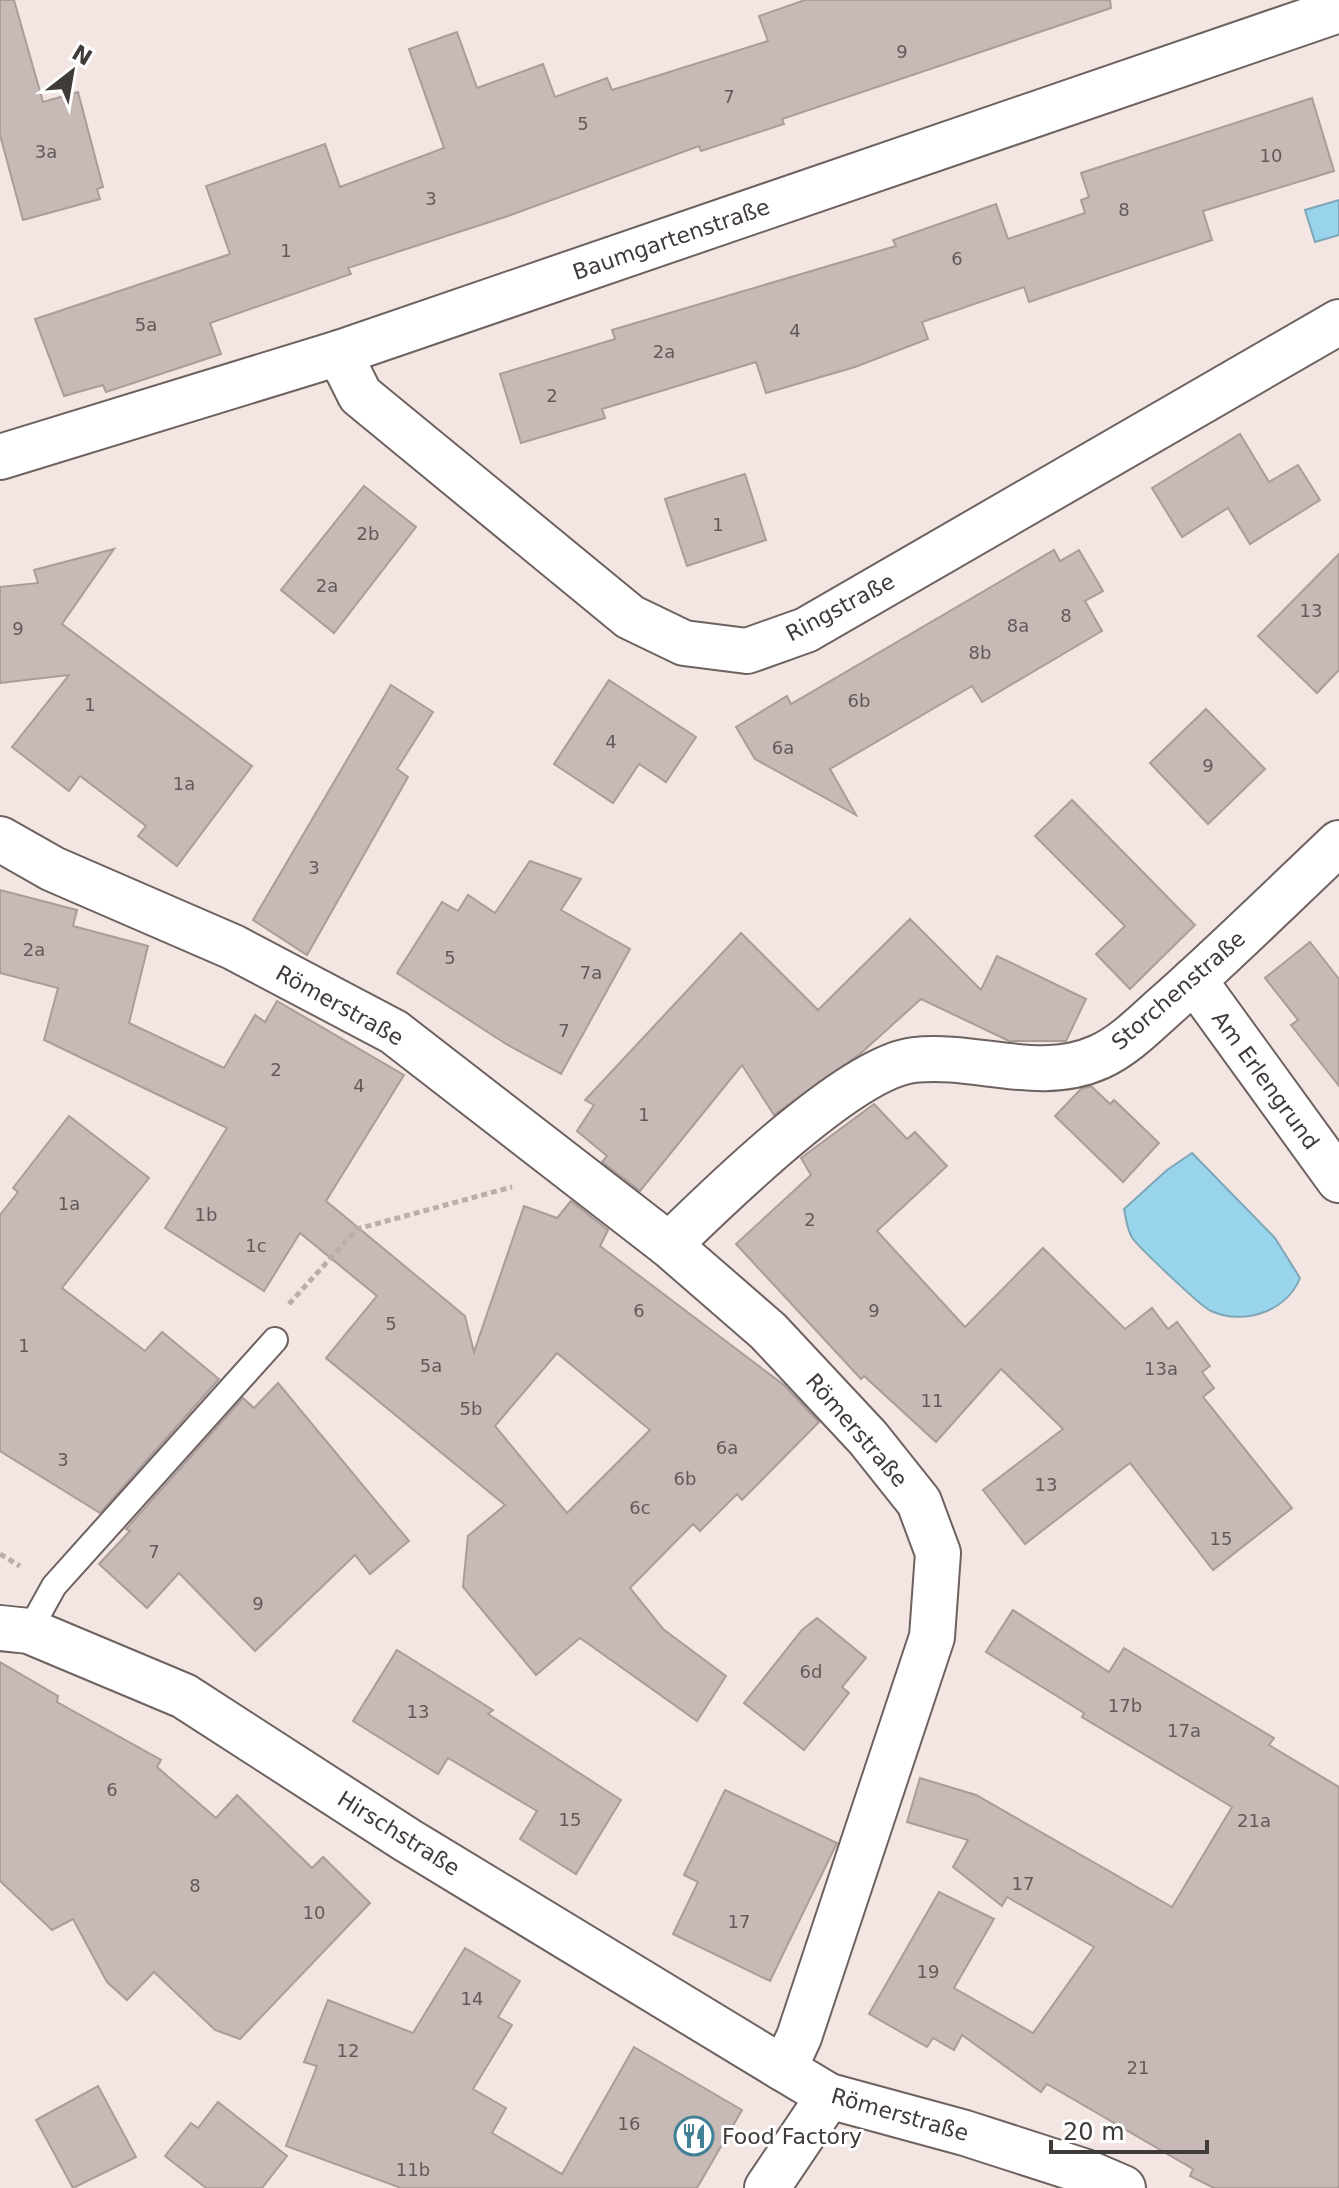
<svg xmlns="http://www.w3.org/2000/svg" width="1339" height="2188" font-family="'DejaVu Sans',sans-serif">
<rect width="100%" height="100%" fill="#f3e5e2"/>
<!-- water -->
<g fill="#98d4eb" stroke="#7ea6b6" stroke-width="2">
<polygon points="1339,200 1339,235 1315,242 1305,210"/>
<path d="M1192,1153l83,85 25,40c-13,33 -56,48 -89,33 -10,-4 -71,-63 -78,-72 -6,-8 -7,-21 -9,-30l43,-39z"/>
</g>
<!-- building -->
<g fill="#c6b9b6" stroke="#a99c99" stroke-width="2" fill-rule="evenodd">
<polygon points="0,0 14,0 43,102 78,92 103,187 97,189 100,199 23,220 0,135"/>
<polygon points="805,0 1110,0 1111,8 782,119 784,124 701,151 699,146 508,216 348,268 351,274 210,323 221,354 106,392 103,385 64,396 35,319 230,254 206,186 325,144 340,187 444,148 409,49 457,32 477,88 543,64 555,97 607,78 612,90 768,41 759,16"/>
<polygon points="1312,98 1334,171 1203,211 1212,240 1029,302 1024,287 922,322 928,339 855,367 766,393 756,362 602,409 605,418 521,443 500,374 615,339 612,330 896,246 893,240 996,204 1008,239 1085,213 1081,200 1089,197 1081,173"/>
<polygon points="1240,434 1269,482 1298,465 1320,500 1250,544 1228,508 1182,537 1152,488"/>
<polygon points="745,474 766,540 687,566 665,499"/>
<polygon points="364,486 416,527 334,633 281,590"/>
<polygon points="114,549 62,624 252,766 177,866 138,836 146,826 80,776 69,791 12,747 69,675 0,683 0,587 38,583 34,570"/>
<polygon points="1054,550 1060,561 1079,550 1103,591 1085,601 1102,631 982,702 972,686 830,769 856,815 755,759 736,727 787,696 791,704"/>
<polygon points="1339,554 1339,670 1317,693 1258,636"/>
<polygon points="609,680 696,737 666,782 639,764 613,803 554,764"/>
<polygon points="391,685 433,712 397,769 408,777 307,955 253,920"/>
<polygon points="1206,709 1265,769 1208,824 1150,763"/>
<polygon points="1072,800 1195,925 1130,989 1096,954 1125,926 1035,836"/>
<polygon points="530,861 581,879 561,910 630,949 561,1074 506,1044 397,973 442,902 458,911 468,895 495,913"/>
<path d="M0,890l77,20 -4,16 75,20 -19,77 95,45 31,-53 10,7 12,-21 127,74 -78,126 139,115 9,36 50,-146 33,12 14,-17 37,29 -8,16 184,139 35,37 -77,78 -5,-6 -37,37 -7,-7 -63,64 33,41 63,47 -29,45 -117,-83 -44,37 -73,-88 5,-51 37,-31 -179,-147 51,-62 -77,-63 -36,58 -99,-63 62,-100 -183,-88 14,-52 -58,-15zM557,1353l93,77 -83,83 -72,-87z"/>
<polygon points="910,919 981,990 997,956 1086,999 1066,1041 1009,1041 921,999 860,1054 774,1115 742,1065 640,1191 602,1162 607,1156 577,1131 594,1105 585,1100 741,933 818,1010"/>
<polygon points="1310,942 1339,979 1339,1086 1291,1025 1298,1020 1265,978"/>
<polygon points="1091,1086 1110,1104 1114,1100 1159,1143 1123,1182 1055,1116 1081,1089"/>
<polygon points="874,1104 907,1139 915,1132 947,1166 877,1231 965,1327 1043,1248 1125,1329 1152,1308 1168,1329 1177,1322 1210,1366 1202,1372 1214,1388 1203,1397 1292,1508 1213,1570 1130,1463 1025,1544 983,1490 1063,1429 1001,1369 936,1442 864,1376 861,1379 736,1244 811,1175 801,1158"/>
<polygon points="69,1116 149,1178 62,1288 145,1351 162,1332 219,1379 100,1513 0,1451 0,1215 18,1192 13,1188"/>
<polygon points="278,1383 409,1541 370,1574 355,1555 255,1651 179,1573 147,1608 99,1564 130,1531 126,1529 243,1398 254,1408"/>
<polygon points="1013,1610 1109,1672 1124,1648 1274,1738 1269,1745 1339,1787 1339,2188 1214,2188 1190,2176 1193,2169 1047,2084 1041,2092 962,2035 954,2050 933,2038 927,2047 869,2014 939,1892 994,1919 954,1988 1033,2033 1094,1947 1007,1897 1002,1906 953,1867 968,1840 907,1822 920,1778 976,1795 1172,1907 1232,1807 1082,1717 1084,1713 986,1652"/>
<polygon points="817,1618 866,1658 842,1687 849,1693 804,1750 744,1703 802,1630"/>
<polygon points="397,1650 493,1710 488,1714 621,1800 576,1874 520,1839 537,1811 448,1758 438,1774 353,1721"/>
<polygon points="0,1662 58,1696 57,1702 161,1760 157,1767 216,1818 237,1795 312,1868 323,1857 370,1903 240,2039 215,2030 154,1972 127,2000 107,1982 73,1919 52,1930 0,1881"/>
<polygon points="725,1790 837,1843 770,1981 673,1934 698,1882 684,1875"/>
<polygon points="465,1948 520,1981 498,2017 512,2025 473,2089 506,2108 492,2133 562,2174 634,2047 742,2110 697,2188 401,2188 286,2146 317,2066 304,2062 328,2000 413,2033"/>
<polygon points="98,2086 136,2157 73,2188 36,2120"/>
<polygon points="218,2102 287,2156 262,2188 206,2188 165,2156 191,2123 198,2128"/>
</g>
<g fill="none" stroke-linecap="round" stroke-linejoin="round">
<!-- service casing -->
<g stroke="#6d625f" stroke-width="28">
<polyline id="service" points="29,1631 54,1586 275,1340"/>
</g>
<!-- minor casing -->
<g stroke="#6d625f" stroke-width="48">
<g id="minor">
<polyline points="339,353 360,395 630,617 684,643 747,651 806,630 1339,322"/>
<polyline points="0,457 339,353 1339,10"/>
<polyline points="0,839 53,869 233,947 394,1032 669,1245 768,1331 868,1438 919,1502 938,1553 932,1637 799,2037 784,2069 829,2096 965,2133 1086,2172 1123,2188"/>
<polyline points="1194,980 1339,1180"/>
<path d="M669,1245c48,-47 181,-178 245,-185 63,-7 125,24 185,-3 27,-12 50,-37 72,-56 57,-51 112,-105 168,-158"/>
<polyline points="0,1628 29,1631 184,1696 407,1840 784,2069"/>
<polyline points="767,2188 829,2096"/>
</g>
</g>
<!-- path -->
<g stroke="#b9aeab" stroke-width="5" stroke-dasharray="6 4" stroke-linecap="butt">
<polyline points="289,1304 357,1229 512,1187"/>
<polyline points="0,1554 20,1566"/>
</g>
<!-- service -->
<use href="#service" stroke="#fff" stroke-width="24"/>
<!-- minor -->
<use href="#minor" stroke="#fff" stroke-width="44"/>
</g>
<!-- icons -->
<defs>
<g id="restaurant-ring" transform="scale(2)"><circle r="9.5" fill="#fff" stroke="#428096" stroke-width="1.5"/><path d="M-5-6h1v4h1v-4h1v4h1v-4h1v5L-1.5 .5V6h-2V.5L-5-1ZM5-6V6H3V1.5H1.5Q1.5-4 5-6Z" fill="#428096"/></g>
</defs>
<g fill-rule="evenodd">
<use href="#restaurant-ring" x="694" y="2136"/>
</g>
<g text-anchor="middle" stroke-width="6" stroke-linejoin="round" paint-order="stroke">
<!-- number labels -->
<g font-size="18" fill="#625a58">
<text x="902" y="58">9</text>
<text x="729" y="103">7</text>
<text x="583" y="130">5</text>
<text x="46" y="158">3a</text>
<text x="1271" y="162">10</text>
<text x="431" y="205">3</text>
<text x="1124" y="216">8</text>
<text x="286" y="257">1</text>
<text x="957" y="265">6</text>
<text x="146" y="331">5a</text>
<text x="795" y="337">4</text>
<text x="664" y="358">2a</text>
<text x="552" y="402">2</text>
<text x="718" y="531">1</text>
<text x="368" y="540">2b</text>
<text x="327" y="592">2a</text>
<text x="1311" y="617">13</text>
<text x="1066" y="622">8</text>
<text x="1018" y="632">8a</text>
<text x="18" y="635">9</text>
<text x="980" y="659">8b</text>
<text x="859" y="707">6b</text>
<text x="90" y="711">1</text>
<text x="611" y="748">4</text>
<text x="783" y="754">6a</text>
<text x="1208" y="772">9</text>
<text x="184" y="790">1a</text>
<text x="314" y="874">3</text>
<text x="34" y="956">2a</text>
<text x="450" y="964">5</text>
<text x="591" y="979">7a</text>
<text x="564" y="1037">7</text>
<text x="276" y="1076">2</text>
<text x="359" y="1092">4</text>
<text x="644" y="1121">1</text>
<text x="69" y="1210">1a</text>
<text x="206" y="1221">1b</text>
<text x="810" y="1226">2</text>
<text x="256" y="1252">1c</text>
<text x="639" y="1317">6</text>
<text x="874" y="1317">9</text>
<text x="391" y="1330">5</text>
<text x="24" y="1352">1</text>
<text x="431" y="1372">5a</text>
<text x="1161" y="1375">13a</text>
<text x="932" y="1407">11</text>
<text x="471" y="1415">5b</text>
<text x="727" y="1454">6a</text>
<text x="63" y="1466">3</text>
<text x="685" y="1485">6b</text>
<text x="1046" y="1491">13</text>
<text x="640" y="1514">6c</text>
<text x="1221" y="1545">15</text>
<text x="154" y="1558">7</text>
<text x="258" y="1610">9</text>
<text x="811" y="1678">6d</text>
<text x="1125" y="1712">17b</text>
<text x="418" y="1718">13</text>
<text x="1184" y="1737">17a</text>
<text x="112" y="1796">6</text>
<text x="570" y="1826">15</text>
<text x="1254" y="1827">21a</text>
<text x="1023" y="1890">17</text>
<text x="195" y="1892">8</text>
<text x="314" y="1919">10</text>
<text x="739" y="1928">17</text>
<text x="928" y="1978">19</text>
<text x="472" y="2005">14</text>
<text x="348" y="2057">12</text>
<text x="1138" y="2074">21</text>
<text x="629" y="2130">16</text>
<text x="413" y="2176">11b</text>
</g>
<!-- street labels -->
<g font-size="22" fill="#403b39" stroke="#fff">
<text transform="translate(671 239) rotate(-19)" y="8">Baumgartenstraße</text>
<text transform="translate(840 607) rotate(-28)" y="8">Ringstraße</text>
<text transform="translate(1178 990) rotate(-41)" y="8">Storchenstraße</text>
<text transform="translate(340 1005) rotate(29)" y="8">Römerstraße</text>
<text transform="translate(1266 1080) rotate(54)" y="8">Am Erlengrund</text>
<text transform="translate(857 1430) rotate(49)" y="8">Römerstraße</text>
<text transform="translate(399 1833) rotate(32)" y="8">Hirschstraße</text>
<text transform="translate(900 2114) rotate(16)" y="8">Römerstraße</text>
</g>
<!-- poi labels -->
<g font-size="22" fill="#403b39" stroke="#fff" text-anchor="start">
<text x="722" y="2144">Food Factory</text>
</g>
</g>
<!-- north arrow -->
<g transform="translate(72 72) rotate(31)" stroke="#ffffff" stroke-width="6" paint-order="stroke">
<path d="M0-6L14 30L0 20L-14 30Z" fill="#403b39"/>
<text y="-12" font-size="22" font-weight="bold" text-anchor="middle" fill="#403b39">N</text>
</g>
<!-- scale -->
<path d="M1051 2140v12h156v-12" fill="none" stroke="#403b39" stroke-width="4"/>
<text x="1063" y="2140" font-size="24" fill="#403b39" stroke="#ffffff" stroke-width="6" paint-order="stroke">20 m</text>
</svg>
